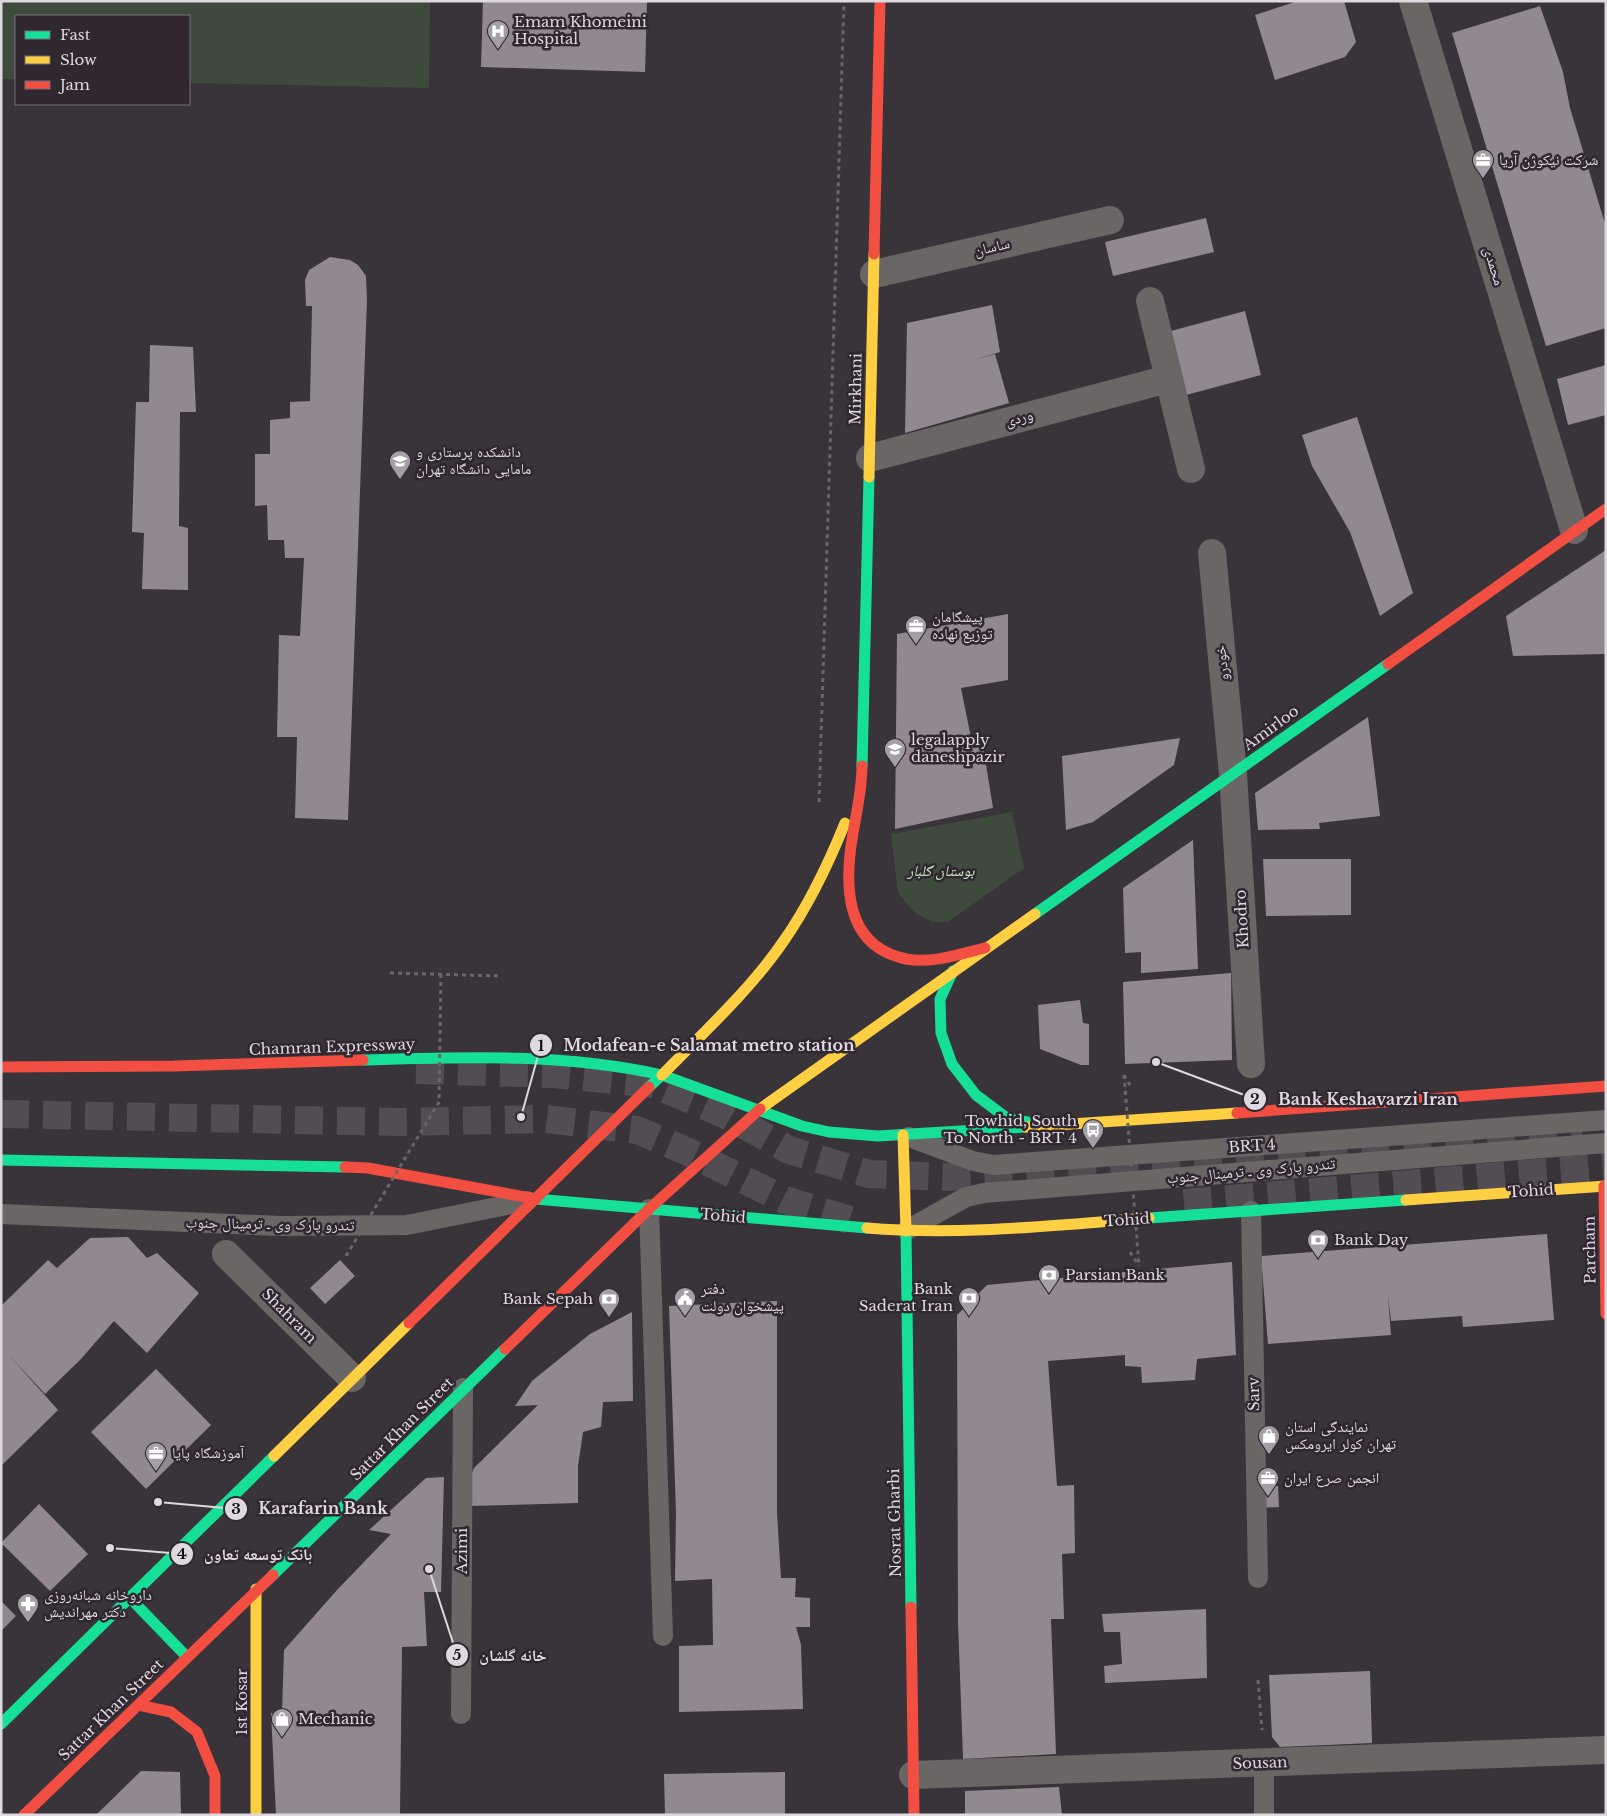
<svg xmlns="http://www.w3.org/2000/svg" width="1607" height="1816" font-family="'Libre Baskerville','Noto Naskh Arabic',serif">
<rect width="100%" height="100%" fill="#393439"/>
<!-- green -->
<g fill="#3e4b3c">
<polygon points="1,1 430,1 429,88 189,83 189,16 16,16 16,79 1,79"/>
<polygon points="1012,812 1024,868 948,922 932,922 915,913 898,893 891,834"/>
</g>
<!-- building -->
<g fill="#91898f">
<polygon points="483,1 647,1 645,72 481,67"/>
<polygon points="1298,1 1344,1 1356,42 1345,57 1275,80 1255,15"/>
<polygon points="1540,6 1563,72 1570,108 1606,227 1606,328 1546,346 1452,33"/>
<polygon points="1206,218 1214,252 1113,276 1105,242"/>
<polygon points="330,257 350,260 358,265 366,276 367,300 348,820 295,818 297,737 277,737 279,635 300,636 304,558 285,558 284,540 268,540 267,505 255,506 255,454 270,454 270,420 290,418 290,402 310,401 312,306 306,306 305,280 309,270"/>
<polygon points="992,305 1000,352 974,360 995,354 1009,403 905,433 907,323"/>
<polygon points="1245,311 1261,375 1186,395 1171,331"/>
<polygon points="150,345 193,347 196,412 180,412 179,526 188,528 188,590 142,589 144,533 132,532 136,402 149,402"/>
<polygon points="1606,365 1606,415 1568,425 1557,379"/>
<polygon points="1357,417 1413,593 1380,616 1350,532 1312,466 1302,435"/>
<polygon points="1606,550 1606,654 1513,656 1506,616"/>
<polygon points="1008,614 1008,680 961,688 973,748 983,746 993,808 895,829 897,634"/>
<polygon points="1368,717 1380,816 1319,823 1320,829 1258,830 1255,793"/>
<polygon points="1180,738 1174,765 1093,822 1066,830 1062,756"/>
<polygon points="1193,840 1198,969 1141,973 1141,952 1125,953 1123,888"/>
<polygon points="1263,859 1351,859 1351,915 1266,916"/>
<polygon points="1231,973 1232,1060 1125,1064 1123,982"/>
<polygon points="1080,1000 1083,1023 1089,1024 1089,1065 1081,1065 1040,1049 1038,1005"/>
<polygon points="1547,1234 1554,1320 1463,1327 1462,1316 1391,1321 1388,1296 1391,1335 1268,1344 1261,1256"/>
<polygon points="128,1237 147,1258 157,1253 199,1293 147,1353 114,1321 81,1359 45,1394 7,1353 58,1410 1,1466 1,1306 48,1260 57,1268 90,1238"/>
<polygon points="340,1260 355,1276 325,1304 310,1288"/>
<polygon points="1232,1262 1236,1355 1197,1359 1195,1380 1142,1383 1141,1367 1125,1366 1125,1355 1048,1361 1057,1486 1074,1485 1075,1553 1062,1554 1064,1619 1051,1619 1056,1754 963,1759 958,1621 957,1315 987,1285"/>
<polygon points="777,1301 777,1513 781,1578 796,1578 795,1597 810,1598 810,1627 796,1627 801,1645 803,1709 679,1712 679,1646 713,1645 712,1579 675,1581 676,1514 669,1306"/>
<polygon points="632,1312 633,1401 603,1402 601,1427 583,1432 578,1466 578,1503 470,1506 469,1480 474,1468 538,1405 515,1406 532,1381 590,1334"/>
<polygon points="156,1369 211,1425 146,1489 91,1432"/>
<polygon points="444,1477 441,1592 424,1592 427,1646 402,1647 400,1815 276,1815 271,1713 282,1713 284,1650 337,1590 391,1534 369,1530 426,1478"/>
<polygon points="1257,1486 1278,1486 1279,1507 1258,1508"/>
<polygon points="39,1504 88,1554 50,1591 1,1543"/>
<polygon points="1,1601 16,1616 1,1631"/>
<polygon points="1206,1609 1207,1678 1105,1683 1104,1666 1122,1664 1120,1632 1104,1632 1102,1614"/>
<polygon points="1370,1671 1372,1743 1280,1747 1272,1737 1269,1675"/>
<polygon points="141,1771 180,1772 181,1815 96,1815"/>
<polygon points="785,1772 785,1815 665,1815 664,1774"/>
<polygon points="1059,1787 1062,1815 965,1815 965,1791"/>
</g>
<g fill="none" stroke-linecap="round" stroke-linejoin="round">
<!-- highway-tunnel -->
<g stroke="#524d52" stroke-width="28" stroke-dasharray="28 14" stroke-linecap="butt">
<polyline points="416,1070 553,1074 654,1084 726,1115 789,1150 869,1174 949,1177 1131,1167 1582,1132"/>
<polyline points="1,1114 398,1122 546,1119 637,1130 688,1152 785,1200 853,1221"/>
<polyline points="1184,1203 1606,1167"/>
</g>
<!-- path -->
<g stroke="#696667" stroke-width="3" stroke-dasharray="4 4" stroke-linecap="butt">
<polyline points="819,802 844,1"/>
<polyline points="390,973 502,976"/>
<polyline points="1124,1075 1131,1087"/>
<polyline points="1130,1252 1139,1266"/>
<polyline points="1258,1680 1262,1730"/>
</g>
<!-- lane -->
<g stroke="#696665" stroke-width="20">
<polyline points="909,1137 973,1161 993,1165 1606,1120"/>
<polyline points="649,1209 663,1636"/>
<polyline points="1251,1211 1258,1578"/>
<polyline points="1,1214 280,1226 407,1225 527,1201"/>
<polyline points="907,1230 966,1197 984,1193 1606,1143"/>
<polyline points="461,1714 463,1388"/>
<polyline points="1264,1815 1264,1763"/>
</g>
<!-- street -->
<g stroke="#696665" stroke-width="28">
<polyline points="1413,1 1574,530"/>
<polyline points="874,274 1110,220"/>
<polyline points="1150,301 1191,469"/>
<polyline points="870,458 1168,379"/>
<polyline points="1212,553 1233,774 1251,1064"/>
<polyline points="226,1254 352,1378"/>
<polyline points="913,1775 1606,1750"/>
</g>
<!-- fast -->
<g stroke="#16e098" stroke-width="11">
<polyline points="862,766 869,477"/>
<polyline points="1035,914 1388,664"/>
<polyline points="953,971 940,999 941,1033 952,1064 976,1095 1008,1119 1028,1122"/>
<path d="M363,1060c101,-3 200,-7 299,15"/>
<polyline points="649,1087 662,1075 802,1126 829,1132 878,1136 1026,1127"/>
<polyline points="1,1160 345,1167"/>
<polyline points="536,1199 867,1228"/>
<polyline points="1149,1218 1406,1200"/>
<polyline points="906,1231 911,1607"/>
<polyline points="273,1575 505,1349"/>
<polyline points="130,1598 187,1657"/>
<polyline points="1,1724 274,1456"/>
</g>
<!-- slow -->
<g stroke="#ffcf43" stroke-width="11">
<polyline points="869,477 874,254"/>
<path d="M662,1075c42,-43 87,-84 121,-133 26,-37 45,-77 62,-119"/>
<polyline points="760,1109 1035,914"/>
<polyline points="1026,1127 1237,1113"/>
<polyline points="903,1135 906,1231"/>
<polyline points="1406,1200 1606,1186"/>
<path d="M867,1228c94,8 188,-3 282,-10"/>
<polyline points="274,1456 409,1323"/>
<polyline points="256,1589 256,1815"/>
</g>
<!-- jam -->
<g stroke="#f24e42" stroke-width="11">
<polyline points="874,254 880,1"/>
<polyline points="1388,664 1606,509"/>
<path d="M862,766c0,30 -9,59 -12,88 -5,47 3,94 56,105 25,5 54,-5 79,-11"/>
<polyline points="1,1067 174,1066 363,1060"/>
<polyline points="1237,1113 1606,1086"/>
<polyline points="345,1167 368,1168 536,1199"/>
<polyline points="1604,1186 1606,1314"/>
<polyline points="409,1323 649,1087"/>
<polyline points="505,1349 649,1209 760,1109"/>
<polyline points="911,1607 914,1815"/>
<polyline points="138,1705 171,1712 197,1732 215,1776 215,1815"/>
<polyline points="24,1815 273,1575"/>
</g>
<!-- path-bridge -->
<g stroke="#696667" stroke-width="3" stroke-dasharray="4 4" stroke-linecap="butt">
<polyline points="1124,1075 1139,1266"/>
<polyline points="346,1256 439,1102 441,973"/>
</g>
</g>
<!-- icons -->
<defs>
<g id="hospital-pin" transform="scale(1.125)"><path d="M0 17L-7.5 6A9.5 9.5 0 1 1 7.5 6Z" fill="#a49fa5" stroke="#302731"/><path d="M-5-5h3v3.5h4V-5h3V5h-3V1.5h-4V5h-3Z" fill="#fff"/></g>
<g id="office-pin" transform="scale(1.125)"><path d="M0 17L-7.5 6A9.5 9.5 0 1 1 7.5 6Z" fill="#a49fa5" stroke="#302731"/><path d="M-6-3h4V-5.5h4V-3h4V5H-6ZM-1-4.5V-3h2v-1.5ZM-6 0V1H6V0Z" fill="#fff"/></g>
<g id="university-pin" transform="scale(1.125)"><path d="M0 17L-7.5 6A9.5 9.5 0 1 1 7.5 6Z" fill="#a49fa5" stroke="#302731"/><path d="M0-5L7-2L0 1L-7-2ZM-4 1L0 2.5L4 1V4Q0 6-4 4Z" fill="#fff"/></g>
<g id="school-pin" transform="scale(1.125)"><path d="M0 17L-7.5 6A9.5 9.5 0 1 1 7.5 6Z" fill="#a49fa5" stroke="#302731"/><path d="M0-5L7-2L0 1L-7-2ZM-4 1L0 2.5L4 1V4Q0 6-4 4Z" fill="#fff"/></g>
<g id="bus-pin" transform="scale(1.125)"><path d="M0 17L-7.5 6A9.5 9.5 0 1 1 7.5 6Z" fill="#a49fa5" stroke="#302731"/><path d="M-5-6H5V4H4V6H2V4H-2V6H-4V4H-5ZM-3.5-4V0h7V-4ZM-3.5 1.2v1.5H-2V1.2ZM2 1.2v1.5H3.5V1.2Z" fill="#fff"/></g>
<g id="bank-pin" transform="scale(1.125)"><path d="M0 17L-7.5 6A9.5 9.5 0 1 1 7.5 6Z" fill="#a49fa5" stroke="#302731"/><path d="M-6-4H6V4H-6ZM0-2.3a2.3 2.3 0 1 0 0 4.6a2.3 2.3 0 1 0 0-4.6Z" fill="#fff"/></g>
<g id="civic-pin" transform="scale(1.125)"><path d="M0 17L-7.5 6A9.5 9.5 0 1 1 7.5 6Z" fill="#a49fa5" stroke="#302731"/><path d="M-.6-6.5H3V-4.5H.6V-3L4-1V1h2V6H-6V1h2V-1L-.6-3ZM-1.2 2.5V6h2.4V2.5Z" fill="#fff"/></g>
<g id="shop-pin" transform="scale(1.125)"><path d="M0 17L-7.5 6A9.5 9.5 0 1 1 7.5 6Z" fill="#a49fa5" stroke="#302731"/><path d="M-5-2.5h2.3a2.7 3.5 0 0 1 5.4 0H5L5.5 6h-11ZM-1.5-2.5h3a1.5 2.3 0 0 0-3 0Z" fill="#fff"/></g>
<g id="pharmacy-pin" transform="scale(1.125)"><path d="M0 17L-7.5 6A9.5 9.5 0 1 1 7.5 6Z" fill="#a49fa5" stroke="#302731"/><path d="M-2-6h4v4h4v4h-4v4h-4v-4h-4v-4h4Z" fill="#fff"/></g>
</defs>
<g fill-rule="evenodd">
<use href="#hospital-pin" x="498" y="31"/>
<use href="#office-pin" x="1483" y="160"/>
<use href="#university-pin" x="400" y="461"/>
<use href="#office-pin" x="916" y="626"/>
<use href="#school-pin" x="895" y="749"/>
<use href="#bus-pin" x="1093" y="1130"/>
<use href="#bank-pin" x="1318" y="1240"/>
<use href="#bank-pin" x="1049" y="1275"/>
<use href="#civic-pin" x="685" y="1298"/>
<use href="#bank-pin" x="969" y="1298"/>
<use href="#bank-pin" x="609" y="1299"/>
<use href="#shop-pin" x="1269" y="1436"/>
<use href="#office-pin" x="156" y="1453"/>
<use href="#office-pin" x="1268" y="1478"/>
<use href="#pharmacy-pin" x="28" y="1604"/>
<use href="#shop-pin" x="282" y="1719"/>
</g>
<g text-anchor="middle" stroke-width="5" stroke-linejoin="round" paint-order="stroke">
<!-- poi labels -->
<g font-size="15" fill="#ded8df" stroke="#302731" text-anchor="start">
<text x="514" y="27">Emam Khomeini<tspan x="514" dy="17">Hospital</tspan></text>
<text x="1499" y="165">شرکت نیکوژن آریا</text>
<text x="416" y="457">دانشکده پرستاری و<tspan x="416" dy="17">مامایی دانشگاه تهران</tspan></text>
<text x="932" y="622">پیشگامان<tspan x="932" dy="17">توزیع نهاده</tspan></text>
<text x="911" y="745">legalapply<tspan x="911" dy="17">daneshpazir</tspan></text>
<text x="1077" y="1126" text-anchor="end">Towhid, South<tspan x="1077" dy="17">To North - BRT 4</tspan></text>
<text x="1334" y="1245">Bank Day</text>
<text x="1065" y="1280">Parsian Bank</text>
<text x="701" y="1294">دفتر<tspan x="701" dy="17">پیشخوان دولت</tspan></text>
<text x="953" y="1294" text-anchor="end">Bank<tspan x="953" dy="17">Saderat Iran</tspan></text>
<text x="593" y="1304" text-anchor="end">Bank Sepah</text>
<text x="1285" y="1432">نمایندگی استان<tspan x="1285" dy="17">تهران کولر ایرومکس</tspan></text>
<text x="172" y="1458">آموزشگاه پایا</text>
<text x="1284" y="1483">انجمن صرع ایران</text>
<text x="44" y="1600">داروخانه شبانه‌روزی<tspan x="44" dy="17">دکتر مهراندیش</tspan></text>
<text x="298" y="1724">Mechanic</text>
</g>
<!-- street labels -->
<g font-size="15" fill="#ded8df" stroke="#302731">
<text transform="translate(992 247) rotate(-13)" y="5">ساسان</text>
<text transform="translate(1494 266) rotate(73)" y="5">محمدی</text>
<text transform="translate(856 389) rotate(-89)" y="5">Mirkhani</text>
<text transform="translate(1019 418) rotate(-15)" y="5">وردی</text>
<text transform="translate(1222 663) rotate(-96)" y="5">خودرو</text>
<text transform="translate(1271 728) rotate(-36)" y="5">Amirloo</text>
<text transform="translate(1242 919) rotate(-93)" y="5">Khodro</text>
<text transform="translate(332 1047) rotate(-2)" y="5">Chamran Expressway</text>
<text transform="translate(1252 1146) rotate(-4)" y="5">BRT 4</text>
<text transform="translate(1251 1171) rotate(-5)" y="5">تندرو پارک وی ـ ترمینال جنوب</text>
<text transform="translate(1531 1191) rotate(-4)" y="5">Tohid</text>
<text transform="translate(723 1216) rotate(5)" y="5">Tohid</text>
<text transform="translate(1127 1220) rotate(-4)" y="5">Tohid</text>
<text transform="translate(270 1224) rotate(1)" y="5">تندرو پارک وی ـ ترمینال جنوب</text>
<text transform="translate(1590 1250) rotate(-91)" y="5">Parcham</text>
<text transform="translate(289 1316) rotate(45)" y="5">Shahram</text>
<text transform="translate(1254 1394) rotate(-91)" y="5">Sarv</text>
<text transform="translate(402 1429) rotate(-45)" y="5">Sattar Khan Street</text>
<text transform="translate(895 1523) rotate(-91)" y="5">Nosrat Gharbi</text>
<text transform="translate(462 1551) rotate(-90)" y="5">Azimi</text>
<text transform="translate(242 1702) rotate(-90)" y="5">1st Kosar</text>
<text transform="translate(111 1710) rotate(-44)" y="5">Sattar Khan Street</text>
<text transform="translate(1260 1763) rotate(-2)" y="5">Sousan</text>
</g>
<!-- park labels -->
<g font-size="15" font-style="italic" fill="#c9efc1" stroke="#302731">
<text x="941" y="876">بوستان گلبار</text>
</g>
</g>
<!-- callouts -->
<path fill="none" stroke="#ded8df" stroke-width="2" d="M521 1117L541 1045M1156 1062L1255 1099M158 1502L236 1509M110 1548L182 1554M429 1569L457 1655"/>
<g fill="#ded8df" stroke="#302731" stroke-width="2">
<circle cx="521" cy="1117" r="5"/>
<circle cx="1156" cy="1062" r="5"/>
<circle cx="158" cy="1502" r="5"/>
<circle cx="110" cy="1548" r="5"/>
<circle cx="429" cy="1569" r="5"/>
<circle cx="541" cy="1045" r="12"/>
<circle cx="1255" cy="1099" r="12"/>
<circle cx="236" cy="1509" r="12"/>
<circle cx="182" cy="1554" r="12"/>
<circle cx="457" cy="1655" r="12"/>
</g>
<g font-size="15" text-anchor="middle" font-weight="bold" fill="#111">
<text x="541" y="1051">1</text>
<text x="1255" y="1104">2</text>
<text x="236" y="1514">3</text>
<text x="182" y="1559">4</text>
<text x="457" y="1660">5</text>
</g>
<g font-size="16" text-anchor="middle" font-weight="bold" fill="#ded8df" stroke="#302731" stroke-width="5" stroke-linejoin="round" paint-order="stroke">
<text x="709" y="1051">Modafean-e Salamat metro station</text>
<text x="1368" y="1105">Bank Keshavarzi Iran</text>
<text x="323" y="1514">Karafarin Bank</text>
<text x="258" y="1560">بانک توسعه تعاون</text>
<text x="513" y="1661">خانه گلشان</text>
</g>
<!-- border -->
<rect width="1607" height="1816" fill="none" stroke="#ded8df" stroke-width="5"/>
<!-- legend -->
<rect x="15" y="15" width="175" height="90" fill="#302731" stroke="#766e77"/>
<rect x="25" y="31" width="25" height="8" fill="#16e098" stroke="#766e77"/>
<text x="60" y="40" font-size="15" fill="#ded8df">Fast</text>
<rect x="25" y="56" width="25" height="8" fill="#ffcf43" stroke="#766e77"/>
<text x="60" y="65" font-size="15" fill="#ded8df">Slow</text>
<rect x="25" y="81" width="25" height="8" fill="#f24e42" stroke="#766e77"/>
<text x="60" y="90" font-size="15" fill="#ded8df">Jam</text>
</svg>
